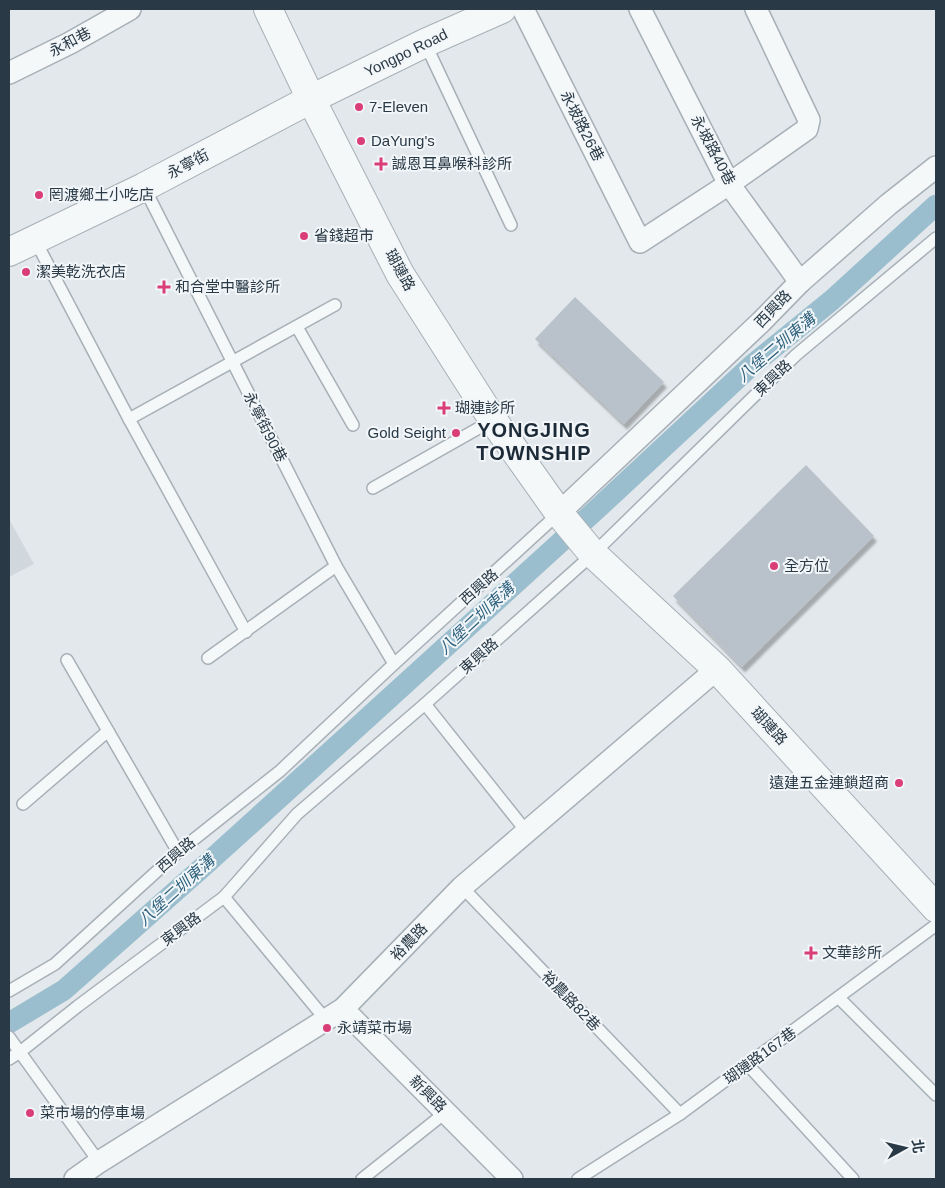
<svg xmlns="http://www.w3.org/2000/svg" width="945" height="1188" font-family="Helvetica,'Noto Sans TC',sans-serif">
<defs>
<filter id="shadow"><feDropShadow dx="3" dy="5.5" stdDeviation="1" flood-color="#0004"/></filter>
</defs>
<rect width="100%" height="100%" fill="#e2e8ec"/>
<!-- built -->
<polygon fill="#d0d8de" points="9,519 34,564 9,577"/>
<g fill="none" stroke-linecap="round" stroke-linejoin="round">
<!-- canal -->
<polyline stroke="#9bbece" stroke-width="21" points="9,1023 64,990 204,866 352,732 597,509 752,365 832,300 936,205"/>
</g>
<!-- building -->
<g fill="#b9c2ca" filter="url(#shadow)">
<polygon points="575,297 664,382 624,424 535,339"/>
<polygon points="806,465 874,536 742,667 673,596"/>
</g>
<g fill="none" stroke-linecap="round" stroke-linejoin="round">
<!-- service casing -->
<g stroke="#a7b0b7" stroke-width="14">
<g id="service">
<polyline points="425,43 511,225"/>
<polyline points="144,187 336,566 394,664"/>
<polyline points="35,240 129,419 246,632"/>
<polyline points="297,327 353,425"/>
<polyline points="129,419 335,305"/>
<polyline points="373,488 493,420"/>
<polyline points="208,658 336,566"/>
<polyline points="67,660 178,852"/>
<polyline points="425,704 526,831"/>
<polyline points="23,804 108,731"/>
<polyline points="462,887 680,1114"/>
<polyline points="224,897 326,1020"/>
<polyline points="9,991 55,964 178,852 280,771 394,664 559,513"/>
<polyline points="839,998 936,1095"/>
<polyline points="9,1037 99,1162"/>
<polyline points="9,1059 20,1052 78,1006 224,897 297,814 425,704 593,554 796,355 936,238"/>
<polyline points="748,1065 853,1179"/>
<polyline points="362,1179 446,1112"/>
<polyline points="578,1179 680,1114 936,925"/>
</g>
</g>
<!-- minor casing -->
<g stroke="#a7b0b7" stroke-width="24">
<g id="minor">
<polyline points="523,9 640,242 729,184 807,129 809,120 756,9"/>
<polyline points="640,9 729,184 800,282"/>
<polyline points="9,73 70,43 130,9"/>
<polyline points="559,513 761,322 800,282 889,204 936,167"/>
<polyline points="343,1009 512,1179"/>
<polyline points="75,1179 99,1162 343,1009 462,887 717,669"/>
</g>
</g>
<!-- tertiary casing -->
<g stroke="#a7b0b7" stroke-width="30">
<g id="tertiary">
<polyline points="268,9 311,99 400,274 493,420 559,513 592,553 717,669 936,908"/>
<polyline points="9,252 144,187 311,99 425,43 502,9"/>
</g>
</g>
<!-- service -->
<use href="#service" stroke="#f5f8f9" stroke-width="11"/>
<!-- minor -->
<use href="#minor" stroke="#f5f8f9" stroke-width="21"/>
<!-- tertiary -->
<use href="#tertiary" stroke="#f5f8f9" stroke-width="28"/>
</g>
<!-- markers -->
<g fill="#d93f76" stroke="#f2f6f9" stroke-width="2">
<circle cx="359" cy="107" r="5"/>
<circle cx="361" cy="141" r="5"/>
<path d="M378.5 156.5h5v5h5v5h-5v5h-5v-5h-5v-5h5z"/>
<circle cx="39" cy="195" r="5"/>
<circle cx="304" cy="236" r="5"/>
<circle cx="26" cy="272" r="5"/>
<path d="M161.5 279.5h5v5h5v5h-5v5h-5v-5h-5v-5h5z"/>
<path d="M441.5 400.5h5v5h5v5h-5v5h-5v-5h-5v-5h5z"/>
<circle cx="456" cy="433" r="5"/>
<circle cx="774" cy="566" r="5"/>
<circle cx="899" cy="783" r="5"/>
<path d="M808.5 945.5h5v5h5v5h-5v5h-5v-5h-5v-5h5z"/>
<circle cx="327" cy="1028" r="5"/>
<circle cx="30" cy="1113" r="5"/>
</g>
<g text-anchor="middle" stroke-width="4" stroke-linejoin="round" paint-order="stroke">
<!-- street labels -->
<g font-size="15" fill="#293945" stroke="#f2f6f9">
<text transform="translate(70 42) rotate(-28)" y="5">永和巷</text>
<text transform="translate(406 53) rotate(-26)" y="5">Yongpo Road</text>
<text transform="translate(582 126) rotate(63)" y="5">永坡路26巷</text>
<text transform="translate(713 150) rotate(62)" y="5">永坡路40巷</text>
<text transform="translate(188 164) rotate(-28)" y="5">永寧街</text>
<text transform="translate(400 270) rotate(61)" y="5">瑚璉路</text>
<text transform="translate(773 309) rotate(-46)" y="5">西興路</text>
<text transform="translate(773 378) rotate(-44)" y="5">東興路</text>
<text transform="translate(265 427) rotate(63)" y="5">永寧街90巷</text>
<text transform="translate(479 587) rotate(-42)" y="5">西興路</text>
<text transform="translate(479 656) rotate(-42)" y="5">東興路</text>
<text transform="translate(769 726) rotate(47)" y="5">瑚璉路</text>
<text transform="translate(176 855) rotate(-41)" y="5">西興路</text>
<text transform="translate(181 929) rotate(-37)" y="5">東興路</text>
<text transform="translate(409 942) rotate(-46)" y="5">裕農路</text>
<text transform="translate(571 1001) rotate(46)" y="5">裕農路82巷</text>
<text transform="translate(760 1056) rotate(-36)" y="5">瑚璉路167巷</text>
<text transform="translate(428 1094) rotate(45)" y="5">新興路</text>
</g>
<!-- poi labels -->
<g font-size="15" fill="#293945" stroke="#f2f6f9" text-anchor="start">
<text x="369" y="112">7-Eleven</text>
<text x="371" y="146">DaYung's</text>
<text x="392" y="169">誠恩耳鼻喉科診所</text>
<text x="49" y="200">罔渡鄉土小吃店</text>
<text x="314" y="241">省錢超市</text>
<text x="36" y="277">潔美乾洗衣店</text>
<text x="175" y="292">和合堂中醫診所</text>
<text x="455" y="413">瑚連診所</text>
<text x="446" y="438" text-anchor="end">Gold Seight</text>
<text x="784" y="571">全方位</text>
<text x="889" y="788" text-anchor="end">遠建五金連鎖超商</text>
<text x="822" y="958">文華診所</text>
<text x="337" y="1033">永靖菜市場</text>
<text x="40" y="1118">菜市場的停車場</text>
</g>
<!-- water labels -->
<g font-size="16" font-style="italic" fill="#2f627d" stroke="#f2f6f9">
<text transform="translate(776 347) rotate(-40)" y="6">八堡二圳東溝</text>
<text transform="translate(476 618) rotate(-43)" y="6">八堡二圳東溝</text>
<text transform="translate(176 890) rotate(-42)" y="6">八堡二圳東溝</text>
</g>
<!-- district labels -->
<g font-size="20" font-weight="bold" letter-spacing="1" fill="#1b2a36" stroke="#f2f6f9">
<text x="534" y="437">YONGJING<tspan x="534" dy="23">TOWNSHIP</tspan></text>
</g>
</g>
<!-- border -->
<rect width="945" height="1188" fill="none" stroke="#293945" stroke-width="20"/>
<!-- north arrow -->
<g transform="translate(905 1148) rotate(82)" stroke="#f2f6f9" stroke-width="4" paint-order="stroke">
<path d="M0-4L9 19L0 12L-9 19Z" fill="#293945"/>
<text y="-8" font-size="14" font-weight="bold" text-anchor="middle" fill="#293945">北</text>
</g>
</svg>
